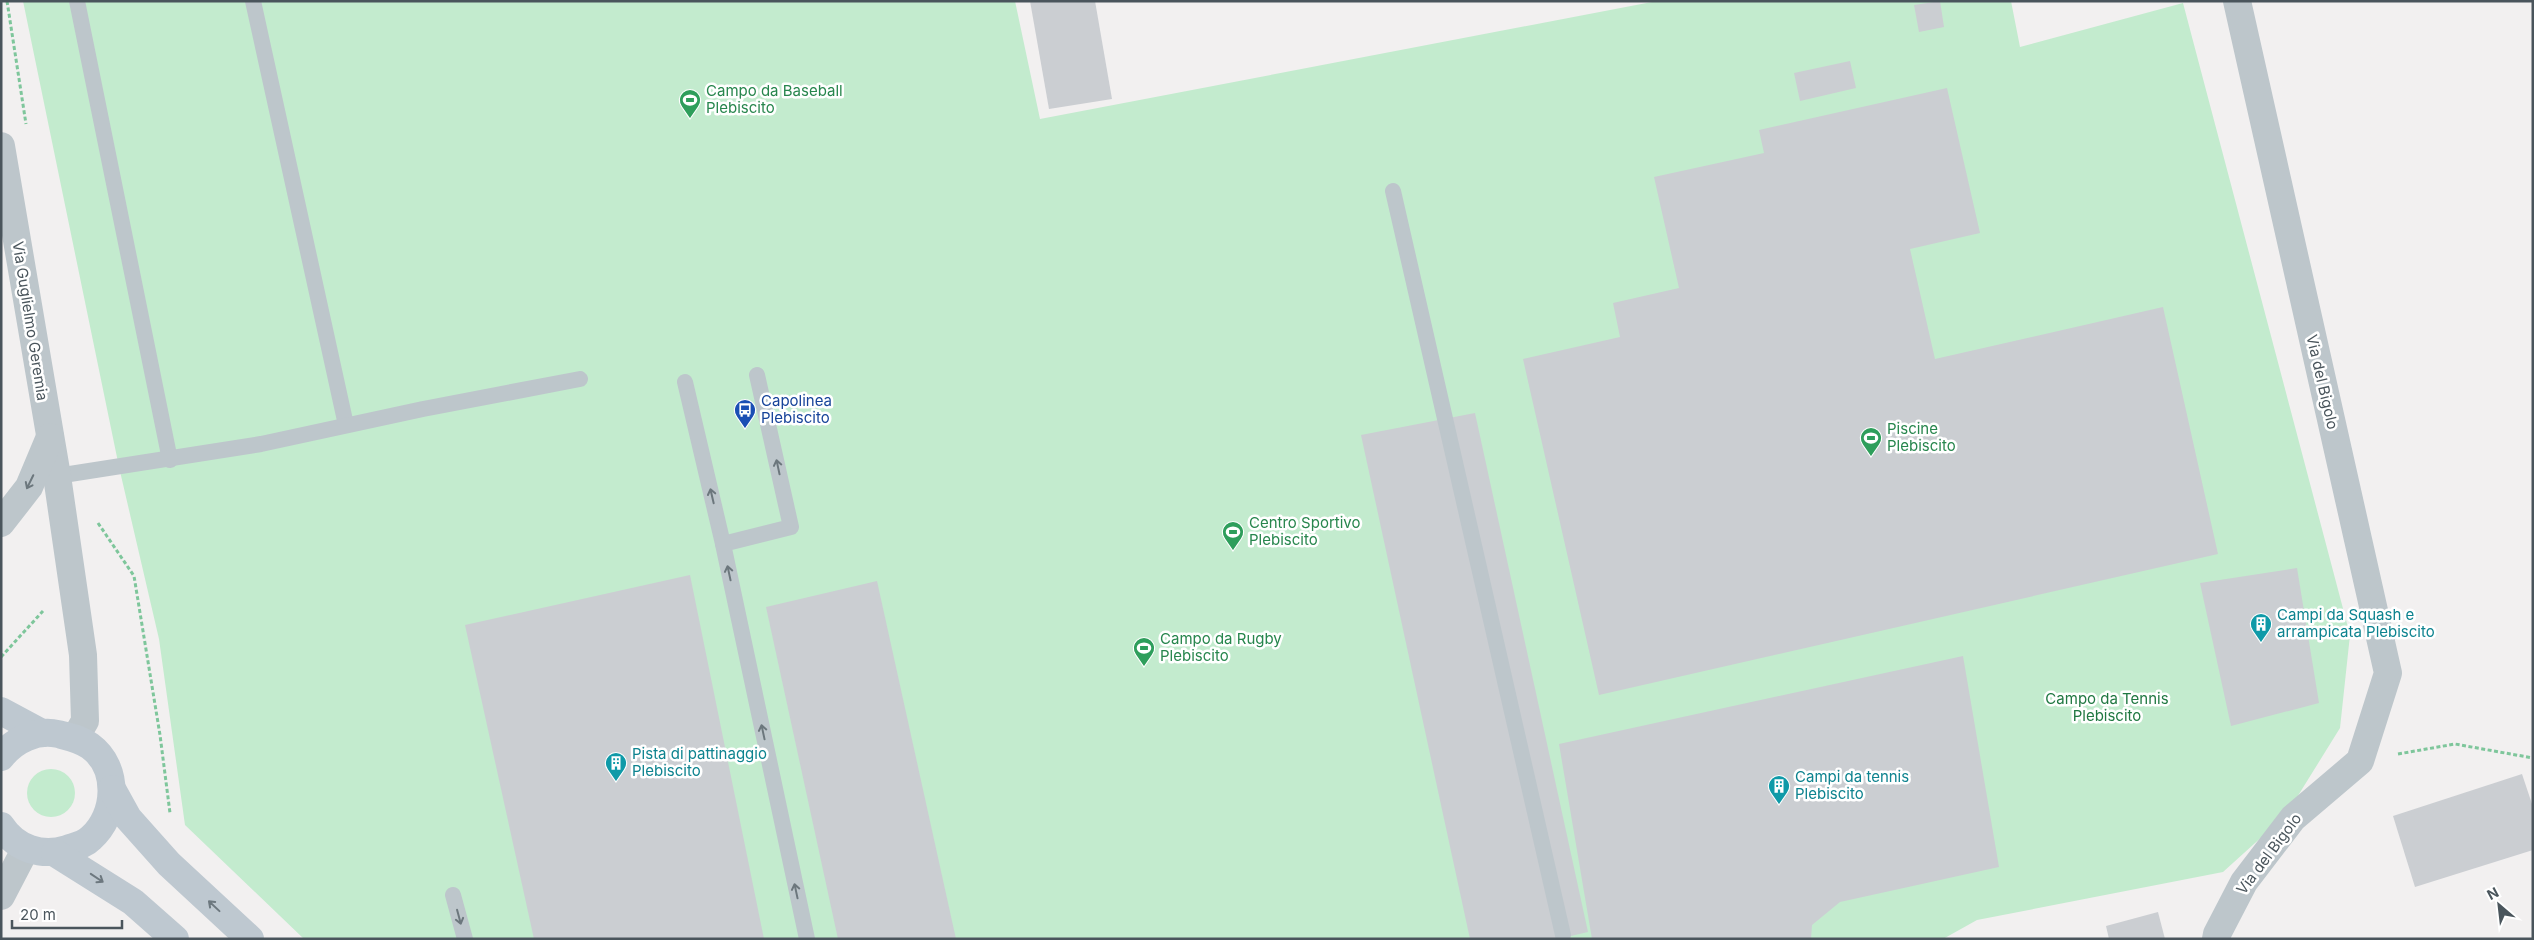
<svg xmlns="http://www.w3.org/2000/svg" width="2534" height="940" font-family="Inter,sans-serif">
<rect width="100%" height="100%" fill="#f2f0f0"/>
<!-- green -->
<g fill="#c3ebce">
<polygon points="23,1 1015,1 1040,119 1657,1 2011,1 2020,47 2183,3 2350,635 2340,728 2286,815 2223,872 1977,920 1943,939 304,939 185,825 159,639 119,467"/>
<circle cx="51" cy="793" r="24"/>
</g>
<!-- building -->
<g fill="#cbced2">
<polygon points="1030,1 1095,1 1112,99 1049,109"/>
<polygon points="1940,1 1944,27 1919,32 1914,5"/>
<polygon points="1850,61 1856,88 1800,101 1794,73"/>
<polygon points="1947,88 1980,233 1910,249 1935,359 2163,307 2218,554 1599,695 1523,359 1620,337 1613,303 1679,288 1654,177 1764,153 1759,130"/>
<polygon points="1475,413 1588,932 1558,939 1470,939 1361,435"/>
<polygon points="2297,568 2319,703 2231,726 2200,583"/>
<polygon points="690,575 764,939 534,939 465,625"/>
<polygon points="877,581 956,939 838,939 766,607"/>
<polygon points="1963,656 1999,867 1840,902 1812,925 1811,939 1592,939 1559,744"/>
<polygon points="2522,774 2533,807 2533,850 2415,887 2393,816"/>
<polygon points="2158,912 2165,939 2109,939 2106,926"/>
</g>
<g fill="none" stroke-linecap="round" stroke-linejoin="round">
<!-- path -->
<g stroke="#7ec69b" stroke-width="3" stroke-dasharray="4 2.5" stroke-linecap="butt">
<polyline points="7,1 26,124"/>
<polyline points="98,523 134,576 160,735 170,813"/>
<polyline points="1,657 43,611"/>
<polyline points="2398,754 2455,744 2533,758"/>
</g>
<!-- lane -->
<g stroke="#bdc6cb" stroke-width="16">
<polyline points="77,1 170,460"/>
<polyline points="253,1 346,425"/>
<polyline points="1393,191 1563,935"/>
<polyline points="757,375 791,527 723,544 807,939"/>
<polyline points="685,382 723,544"/>
<polyline points="57,476 261,444 423,409 580,379"/>
<polyline points="453,895 465,939"/>
</g>
<!-- street -->
<g stroke="#bdc6cb" stroke-width="28">
<polyline points="1,146 57,476 83,655 85,721 75,738"/>
<polyline points="1,523 29,487 50,437"/>
<polyline points="1,896 26,848"/>
<polyline points="2216,939 2217,934 2244,882 2293,818 2360,761 2388,673 2237,1"/>
</g>
<!-- secondary -->
<g stroke="#bec8d0" stroke-width="28">
<polyline points="1,711 42,733"/>
<path d="M1,757c13,-17 36,-28 57,-23 12,3 22,5 32,12 30,22 27,69 1,92 -7,7 -15,8 -24,11 -25,8 -51,0 -66,-23"/>
<polyline points="112,789 128,818 169,864 250,939"/>
<polyline points="55,853 133,902 175,939"/>
</g>
</g>
<!-- one-way arrows -->
<defs><path id="oneway-shaft" d="M-6 0H5M1.5-3L5.5 0L1.5 3" fill="none" stroke-width="1.6" stroke-linecap="round" stroke-linejoin="round" transform="scale(1.25)"/></defs>
<g stroke="#6c777d">
<use href="#oneway-shaft" transform="translate(778 467) rotate(-102)"/>
<use href="#oneway-shaft" transform="translate(30 482) rotate(116)"/>
<use href="#oneway-shaft" transform="translate(712 496) rotate(-103)"/>
<use href="#oneway-shaft" transform="translate(729 573) rotate(-102)"/>
<use href="#oneway-shaft" transform="translate(763 732) rotate(-102)"/>
<use href="#oneway-shaft" transform="translate(796 891) rotate(-102)"/>
<use href="#oneway-shaft" transform="translate(459 917) rotate(75)"/>
</g>
<g stroke="#6d787f">
<use href="#oneway-shaft" transform="translate(97 878) rotate(34)"/>
<use href="#oneway-shaft" transform="translate(214 906) rotate(-137)"/>
</g>
<!-- icons -->
<defs>
<g id="stadium-pin" transform="scale(1.125)"><path d="M0 17L-7.5 6A9.5 9.5 0 1 1 7.5 6Z" fill="#2e9e5b" stroke="#fff"/><path d="M0-5a6.5 5 0 1 0 0 10a6.5 5 0 1 0 0-10ZM-3.5-1.8h7v3.6h-7Z" fill="#fff"/></g>
<g id="bus-pin" transform="scale(1.125)"><path d="M0 17L-7.5 6A9.5 9.5 0 1 1 7.5 6Z" fill="#1a4fb4" stroke="#fff"/><path d="M-5-6H5V4H4V6H2V4H-2V6H-4V4H-5ZM-3.5-4V0h7V-4ZM-3.5 1.2v1.5H-2V1.2ZM2 1.2v1.5H3.5V1.2Z" fill="#fff"/></g>
<g id="building-pin" transform="scale(1.125)"><path d="M0 17L-7.5 6A9.5 9.5 0 1 1 7.5 6Z" fill="#0f9aa8" stroke="#fff"/><path d="M-4-6H4V6H1V3H-1V6H-4ZM-2.5-4.3h1.7v1.8h-1.7ZM.8-4.3h1.7v1.8H.8ZM-2.5-1h1.7V.8h-1.7ZM.8-1h1.7V.8H.8Z" fill="#fff"/></g>
</defs>
<g fill-rule="evenodd">
<use href="#stadium-pin" x="690" y="100"/>
<use href="#bus-pin" x="745" y="410"/>
<use href="#stadium-pin" x="1871" y="438"/>
<use href="#stadium-pin" x="1233" y="532"/>
<use href="#building-pin" x="2261" y="624"/>
<use href="#stadium-pin" x="1144" y="648"/>
<use href="#building-pin" x="616" y="763"/>
<use href="#building-pin" x="1779" y="786"/>
</g>
<g text-anchor="middle" stroke-width="5" stroke-linejoin="round" paint-order="stroke">
<!-- leisure labels -->
<g font-size="15" fill="#27864d" stroke="#fff" text-anchor="start">
<text x="706" y="96">Campo da Baseball<tspan x="706" dy="17">Plebiscito</tspan></text>
<text x="1887" y="434">Piscine<tspan x="1887" dy="17">Plebiscito</tspan></text>
<text x="1249" y="528">Centro Sportivo<tspan x="1249" dy="17">Plebiscito</tspan></text>
<text x="1160" y="644">Campo da Rugby<tspan x="1160" dy="17">Plebiscito</tspan></text>
</g>
<!-- street labels -->
<g font-size="15" fill="#4a555c" stroke="#fff">
<text transform="translate(30 321) rotate(81)" y="5">Via Guglielmo Geremia</text>
<text transform="translate(2322 382) rotate(77)" y="5">Via del Bigolo</text>
<text transform="translate(2269 854) rotate(-53)" y="5">Via del Bigolo</text>
</g>
<!-- transit labels -->
<g font-size="15" fill="#164399" stroke="#fff" text-anchor="start">
<text x="761" y="406">Capolinea<tspan x="761" dy="17">Plebiscito</tspan></text>
</g>
<!-- culture labels -->
<g font-size="15" fill="#0d838f" stroke="#fff" text-anchor="start">
<text x="2277" y="620">Campi da Squash e<tspan x="2277" dy="17">arrampicata Plebiscito</tspan></text>
<text x="632" y="759">Pista di pattinaggio<tspan x="632" dy="17">Plebiscito</tspan></text>
<text x="1795" y="782">Campi da tennis<tspan x="1795" dy="17">Plebiscito</tspan></text>
</g>
<!-- park labels -->
<g font-size="15" fill="#207842" stroke="#fff">
<text x="2107" y="704">Campo da Tennis<tspan x="2107" dy="17">Plebiscito</tspan></text>
</g>
</g>
<!-- border -->
<rect width="2534" height="940" fill="none" stroke="#4a555c" stroke-width="5"/>
<!-- north arrow -->
<g transform="translate(2499 905) rotate(332)" stroke="#ffffff" stroke-width="4" paint-order="stroke">
<path d="M0-4L9 19L0 12L-9 19Z" fill="#4a555c"/>
<text y="-8" font-size="14" font-weight="bold" text-anchor="middle" fill="#4a555c">N</text>
</g>
<!-- scale -->
<path d="M12 920v8h110v-8" fill="none" stroke="#4a555c" stroke-width="2.5"/>
<text x="20" y="920" font-size="15" fill="#4a555c" stroke="#ffffff" stroke-width="4" paint-order="stroke">20 m</text>
</svg>
